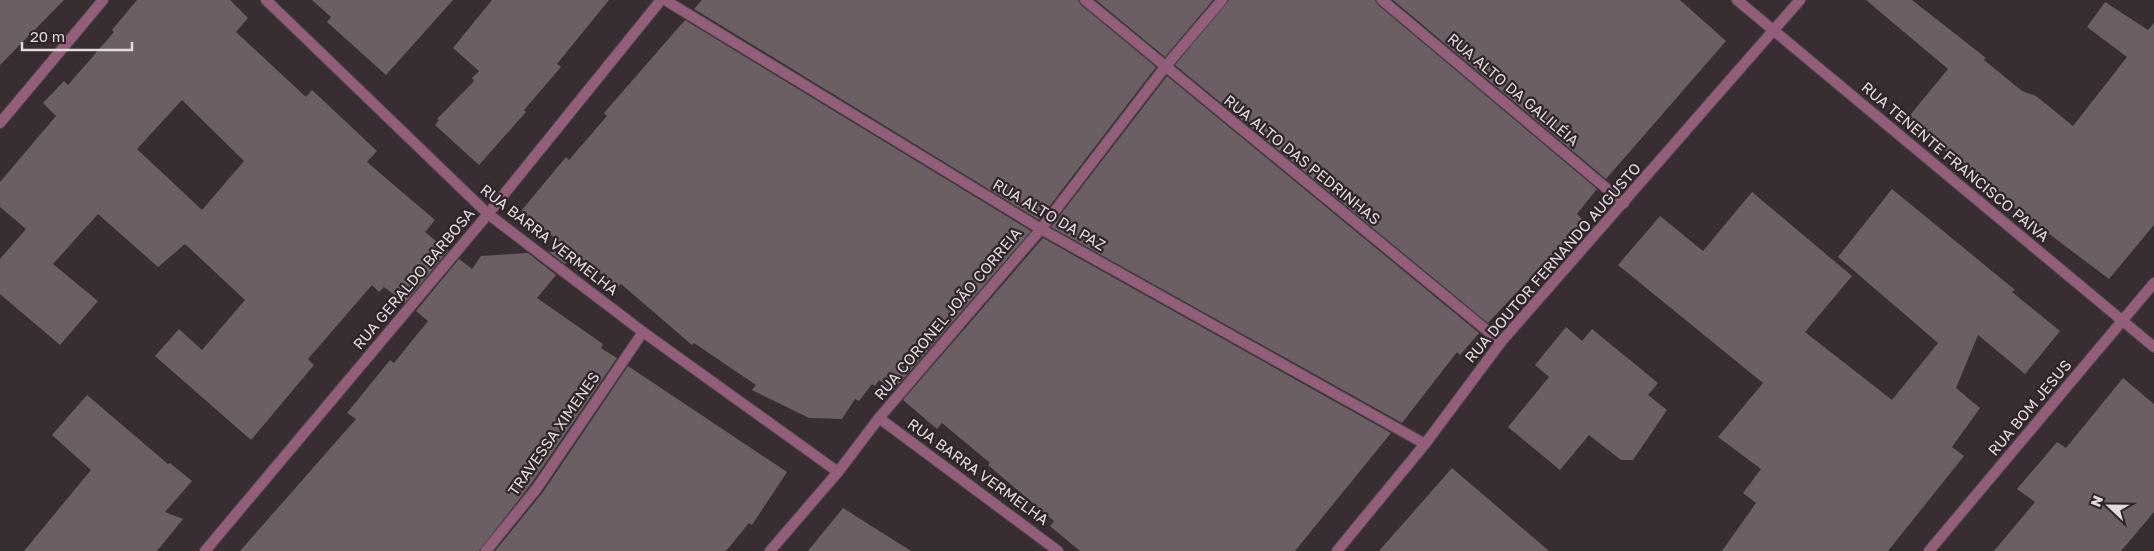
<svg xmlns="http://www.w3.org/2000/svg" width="2154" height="551" font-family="'Golos Text',sans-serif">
<rect width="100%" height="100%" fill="#382d32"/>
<!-- building -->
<g fill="#6b5f65" fill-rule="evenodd">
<polygon points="0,0 64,0 0,65"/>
<path d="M137,0h93l18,18 -12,14 70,65 6,-7 65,61 -10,11 68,58 -10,12 23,19 -43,52 -21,-16 -5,5 -7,-7 -64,74 6,6 -63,75 -96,-84 24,-27 23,21 43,-50 -60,-56 -27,23 -60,-53 -45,50 45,37 -38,44 -60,-51v-35l26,-30 -26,-22v-25l56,-66 -13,-13 21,-22 4,4 46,-53 -2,-2zM182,100l62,61 -42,49 -65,-61z"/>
<polygon points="312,0 453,0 386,75 327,22 331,17"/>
<polygon points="492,0 609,0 557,64 561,67 524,110 526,112 479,165 435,125 439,120 437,119 474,81 472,78 479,71 453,48"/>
<polygon points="702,0 1078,0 1081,5 1156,67 1039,220 694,9"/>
<polygon points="1096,0 1213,0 1165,57"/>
<polygon points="1229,0 1375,0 1378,5 1597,189 1577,214 1584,221 1488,323 1175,65"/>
<polygon points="1393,0 1680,0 1726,41 1606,179"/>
<polygon points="1866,0 1912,0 1986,58 1984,60 2022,91 2036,96 2073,126 2127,57 2087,27 2105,2 2148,30 2154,23 2154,225 2109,279 1988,188 1990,185 1906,120 1948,69"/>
<polygon points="685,20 1031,231 893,391 879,380 875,386 872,384 859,401 855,399 842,419 809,418 752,390 756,385 694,343 692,345 621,284 618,287 575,254 565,264 549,252 571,251 521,211 566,157 569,160 607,116 604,113"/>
<polygon points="1167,76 1479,333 1460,355 1457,352 1402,423 1051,227"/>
<polygon points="1892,189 2015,290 2012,292 2060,331 2025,374 1978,335 1956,388 1980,408 1952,447 1964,456 1888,551 1722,551 1756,503 1743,493 1761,469 1718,437 1763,383 1618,265 1660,216 1703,251 1752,192 1852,276 1805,332 1892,400 1938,343 1838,257"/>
<polygon points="1043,238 1391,433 1295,551 1080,551 1050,526 1054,521 988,465 990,463 942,423 937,429 903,400"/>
<polygon points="528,253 556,275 537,298 603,344 601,348 617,358 531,484 479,551 240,551 356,419 347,413 390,360 394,363 428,321 416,311 459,259 472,269 481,256"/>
<polygon points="1566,327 1582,341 1592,329 1658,383 1648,395 1667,410 1633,460 1621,460 1589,435 1560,470 1508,427 1549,377 1535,365"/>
<polygon points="628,366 787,472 752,525 749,523 726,551 495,551 543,492"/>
<polygon points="2123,378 2154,404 2154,512 2121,551 1994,551 2035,502 2017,489 2057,442 2066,448"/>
<polygon points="87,395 168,464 170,463 192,481 165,512 183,519 157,551 24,551 91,470 52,435"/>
<polygon points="1452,468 1549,551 1379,551"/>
<polygon points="843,508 911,551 808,551"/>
</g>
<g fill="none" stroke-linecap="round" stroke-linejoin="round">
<!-- minor casing -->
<g stroke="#53494e" stroke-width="12">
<g id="minor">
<polyline points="266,0 488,214 643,332 838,472"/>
<polyline points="665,0 1041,229 1425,444"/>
<polyline points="1085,0 1501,342"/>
<polyline points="1382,0 1624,203"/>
<polyline points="1737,0 2154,347"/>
<polyline points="879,418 1058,551"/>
<polyline points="205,551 488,214 661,0"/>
<polyline points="486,551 537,488 643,332"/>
<polyline points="770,551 838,472 879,418 1041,229 1165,67 1222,0"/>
<polyline points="1337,551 1425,444 1501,342 1800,0"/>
<polyline points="1929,551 2154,283"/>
</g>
</g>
<!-- tertiary casing -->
<g stroke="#53494e" stroke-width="12">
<polyline id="tertiary" points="0,123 103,0"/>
</g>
<!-- minor -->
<use href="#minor" stroke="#925e7a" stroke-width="10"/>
<!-- tertiary -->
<use href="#tertiary" stroke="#925e7a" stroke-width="10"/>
</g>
<g text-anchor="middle" stroke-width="4.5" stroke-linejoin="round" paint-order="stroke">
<!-- street labels -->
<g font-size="15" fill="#e3dcdf" stroke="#2e2328">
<text transform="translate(1513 90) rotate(40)" y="5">RUA ALTO DA GALILÉIA</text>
<text transform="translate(1302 160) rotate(39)" y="5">RUA ALTO DAS PEDRINHAS</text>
<text transform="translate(1955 162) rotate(40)" y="5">RUA TENENTE FRANCISCO PAIVA</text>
<text transform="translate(1049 215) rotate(30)" y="5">RUA ALTO DA PAZ</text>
<text transform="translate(549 240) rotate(38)" y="5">RUA BARRA VERMELHA</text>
<text transform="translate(1553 263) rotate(-49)" y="5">RUA DOUTOR FERNANDO AUGUSTO</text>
<text transform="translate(414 279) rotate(-50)" y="5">RUA GERALDO BARBOSA</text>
<text transform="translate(948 314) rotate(-50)" y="5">RUA CORONEL JOÃO CORREIA</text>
<text transform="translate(2030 408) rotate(-50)" y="5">RUA BOM JESUS</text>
<text transform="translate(554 434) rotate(-55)" y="5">TRAVESSA XIMENES</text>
<text transform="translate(978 472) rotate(36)" y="5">RUA BARRA VERMELHA</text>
</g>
</g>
<!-- north arrow -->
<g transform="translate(2109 506) rotate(292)" stroke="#2e2328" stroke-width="4" paint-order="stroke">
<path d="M0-4L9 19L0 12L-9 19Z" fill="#e3dcdf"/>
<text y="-8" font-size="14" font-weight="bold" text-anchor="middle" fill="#e3dcdf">N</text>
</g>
<!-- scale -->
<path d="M22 42v8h110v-8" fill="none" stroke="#e3dcdf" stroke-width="2.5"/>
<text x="30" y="42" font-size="15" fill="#e3dcdf" stroke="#2e2328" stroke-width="4" paint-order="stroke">20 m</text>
</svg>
